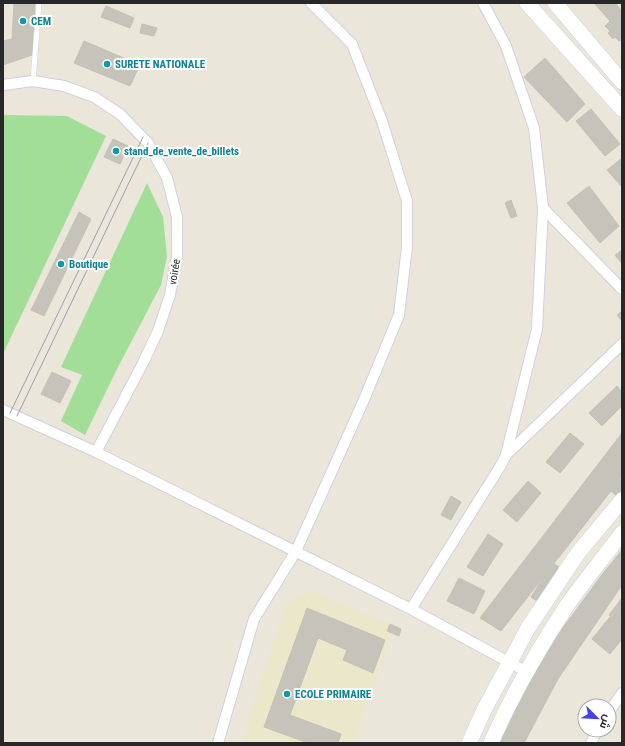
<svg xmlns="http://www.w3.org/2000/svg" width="625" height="746" font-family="'Roboto Condensed',Cairo,sans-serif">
<rect width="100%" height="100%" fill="#eae6da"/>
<!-- education -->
<polygon fill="#ebe7ca" points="308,590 396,627 352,743 242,743 251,708 287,603"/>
<!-- green -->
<g fill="#a3de99">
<polygon points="3,115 67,116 106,136 3,354"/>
<polygon points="147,183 163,217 167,256 161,285 116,371 85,435 61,421 82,375 61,367"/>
</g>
<!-- building -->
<g fill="#c5c3ba" stroke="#c5c2b4">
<polygon points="14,3 35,3 32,55 3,65 3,41 12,39"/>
<polygon points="594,3 615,3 621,10 622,9 622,39 619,41 615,37 613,39 608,33 610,31 605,26 610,21"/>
<polygon points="106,6 134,18 130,28 101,17"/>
<polygon points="142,24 157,28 154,36 140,33"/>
<polygon points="84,41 140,65 130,86 74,63"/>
<polygon points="545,58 585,104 567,122 524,77"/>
<polygon points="591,109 620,144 605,156 576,121"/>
<polygon points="113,139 128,146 120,164 104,157"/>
<polygon points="622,158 622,187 607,170"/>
<polygon points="589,186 619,226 600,243 567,203"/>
<polygon points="511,200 517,216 511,218 505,203"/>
<polygon points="79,212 91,219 44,316 31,310"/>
<polygon points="622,250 622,264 615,255"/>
<polygon points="622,311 622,321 617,315"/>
<polygon points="52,372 71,381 60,403 41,394"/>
<polygon points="617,386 622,392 622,406 602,426 589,413"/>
<polygon points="570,433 584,444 560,473 546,462"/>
<polygon points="622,433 622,477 501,631 480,618"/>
<polygon points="622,479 622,497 620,499 611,491"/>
<polygon points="528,481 541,493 517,522 503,510"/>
<polygon points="451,496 461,502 451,520 441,515"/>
<polygon points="488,534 503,544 483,576 467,567"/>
<polygon points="622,550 622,585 558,679 524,743 500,743 520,695 557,636 601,576"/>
<polygon points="553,563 563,570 541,604 531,597"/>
<polygon points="459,578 485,591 474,614 447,601"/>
<polygon points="622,598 622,625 609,615"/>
<polygon points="307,608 385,640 373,673 343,660 347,650 318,638 290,715 341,734 338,743 308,743 264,727"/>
<polygon points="610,617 622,626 622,639 610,654 592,639"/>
<polygon points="390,624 401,629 399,636 387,631"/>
</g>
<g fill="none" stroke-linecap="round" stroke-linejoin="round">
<!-- lane casing -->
<g stroke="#d0d0e1" stroke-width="6">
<polyline id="lane" points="33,81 39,3"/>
</g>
<!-- street casing -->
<g stroke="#d0d0e1" stroke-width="12">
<g id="street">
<polyline points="3,85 33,81 64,86 94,97 120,114 148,143 167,178 177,217 177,256 170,295 158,331 142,365 96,452 3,410"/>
<polyline points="543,208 622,289"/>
<polyline points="96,452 411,609 527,672"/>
<polyline points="506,455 622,344"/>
<polyline points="411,609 501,465 506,455 537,329 543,208 534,128 506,46 483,3"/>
<polyline points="609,712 622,693"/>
<polyline points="218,743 254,619 296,551 363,402 399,315 407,247 407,201 382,121 352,44 311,3"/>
<polyline points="591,743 597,730"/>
</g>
</g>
<!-- secondary casing -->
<g stroke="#d0d0e1" stroke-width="16">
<g id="secondary">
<polyline points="527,3 622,109"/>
<polyline points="555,3 622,82"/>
<polyline points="469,743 484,710 528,628 578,553 622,500"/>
<path d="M491,743c21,-48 48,-95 77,-139 17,-24 36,-47 54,-71"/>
</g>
</g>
<!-- lane -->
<use href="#lane" stroke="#fff" stroke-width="5"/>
<!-- street -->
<use href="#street" stroke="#fff" stroke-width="10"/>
<!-- secondary -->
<use href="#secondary" stroke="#fff" stroke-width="15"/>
<!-- tram -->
<g stroke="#9e9eb2" stroke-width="1">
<polyline points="10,413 143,137"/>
<polyline points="17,416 148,143"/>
</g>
</g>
<!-- markers -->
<g fill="#0f9aa8" stroke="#fff" stroke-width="1.5">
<circle cx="23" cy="21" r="4"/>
<circle cx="107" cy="64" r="4"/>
<circle cx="116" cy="151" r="4"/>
<circle cx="61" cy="264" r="4"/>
<circle cx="287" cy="694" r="4"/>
</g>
<g text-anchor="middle" stroke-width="4" stroke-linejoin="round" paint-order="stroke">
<!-- culture labels -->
<g font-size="11" font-weight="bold" fill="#0d838f" stroke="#fff" text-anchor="start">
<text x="31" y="25">CEM</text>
<text x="115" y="68">SURETE NATIONALE</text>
<text x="124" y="155">stand_de_vente_de_billets</text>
<text x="69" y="268">Boutique</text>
<text x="295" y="698">ECOLE PRIMAIRE</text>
</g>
<!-- street labels -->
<g font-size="11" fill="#282828" stroke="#fff">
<text transform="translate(174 272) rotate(-81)" y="4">voirée</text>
</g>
</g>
<!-- border -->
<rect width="625" height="746" fill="none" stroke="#282828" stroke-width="8"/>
<!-- north arrow -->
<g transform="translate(597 718) rotate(114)"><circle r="19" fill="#ffffff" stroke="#a9a9a9"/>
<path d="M0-3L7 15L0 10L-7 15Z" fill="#4141f0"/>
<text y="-6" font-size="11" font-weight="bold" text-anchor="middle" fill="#282828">ش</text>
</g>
</svg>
